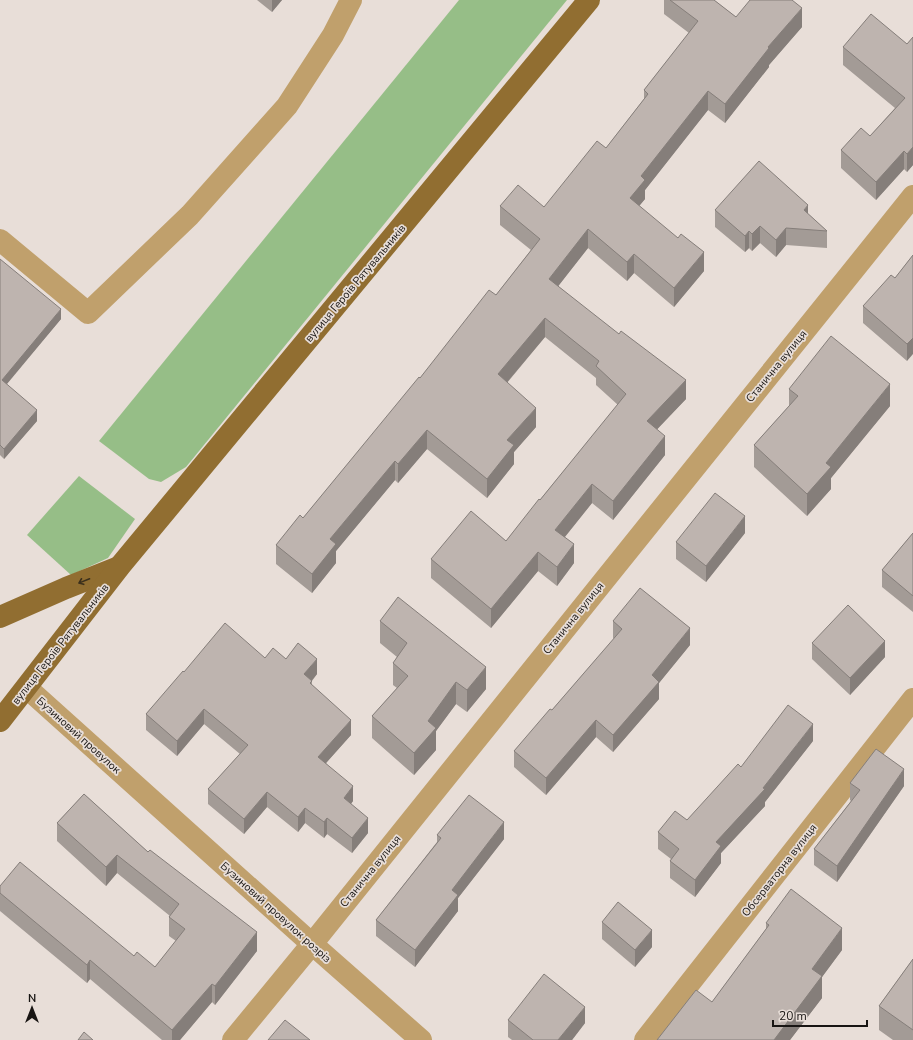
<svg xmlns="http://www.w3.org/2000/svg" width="913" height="1040" font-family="'Nunito Sans',sans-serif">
<rect width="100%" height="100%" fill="#e8ded8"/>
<!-- green -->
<g fill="#96be87">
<polygon points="459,0 567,0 186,467 161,482 149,479 99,441"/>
<polygon points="79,476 135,519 108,558 71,575 27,535"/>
</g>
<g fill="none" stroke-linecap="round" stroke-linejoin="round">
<!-- minor -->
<g stroke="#c0a06c" stroke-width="22">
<polyline points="0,240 88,313 190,215 287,106 333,35 351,0"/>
<polyline points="27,688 312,944 421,1040"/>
<polyline points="233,1040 312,944 913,196"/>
<polyline points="645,1040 913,699"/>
</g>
<!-- major -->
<g stroke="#916e31" stroke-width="22">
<polyline points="0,617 66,588 119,567"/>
<polyline points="0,721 120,566 589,0"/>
</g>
</g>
<!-- wall -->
<g fill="#a39b96">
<polygon points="257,0 282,0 272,12"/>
<polygon points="664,0 714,0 736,17 802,27 769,65 769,67 725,123 708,110 645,190 645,199 639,206 704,271 674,307 634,273 627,281 588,248 558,286 686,399 657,429 665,455 613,520 592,503 565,537 574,563 557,586 538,571 491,628 431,578 431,559 506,541 618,405 596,385 596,378 545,337 507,383 536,427 514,452 514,464 487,498 427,449 398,483 395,480 336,551 336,563 312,593 276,564 276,545 303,518 420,378 496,295 531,250 500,225 500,206 544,207 606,148 644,99 644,90 689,33 664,14"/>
<polygon points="913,37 913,165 907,172 904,169 876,200 841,168 841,150 870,136 895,108 843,65 843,47 907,44"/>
<polygon points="715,210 808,214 827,231 827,248 786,245 776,257 760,243 752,251 749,248 745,252 715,227"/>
<polygon points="913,255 907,361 863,323 863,306 895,278"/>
<polygon points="0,259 61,319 6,384 37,421 4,459 0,455"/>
<polygon points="789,389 890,406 831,478 831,489 807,516 754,467 754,445 789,406"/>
<polygon points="745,533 706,582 676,559 676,542"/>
<polygon points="913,533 913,612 882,587 882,570"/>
<polygon points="380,621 486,689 467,712 456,704 436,731 436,750 414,775 372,738 372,716 397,688 393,685 393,663 397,657 380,643"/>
<polygon points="613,621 690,645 659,683 659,699 613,752 596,737 546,795 514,767 514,751 552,710 614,639 613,638"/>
<polygon points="812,643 885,657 850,695 812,659"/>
<polygon points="265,658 286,659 317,674 312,681 312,685 351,735 326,763 353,801 351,804 368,833 352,853 327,834 324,838 305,823 298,832 267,807 244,834 208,804 208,789 240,754 204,724 177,756 146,730 146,714 184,672"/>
<polygon points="813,741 765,802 765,806 721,853 721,863 695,897 670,878 670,861 671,859 658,849 658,832 687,820 741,767"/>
<polygon points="850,783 904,786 837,882 814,865 814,849 851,801 850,800"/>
<polygon points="84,794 257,951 215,1005 212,1002 180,1040 162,1040 90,979 87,983 0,911 0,886 134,956 155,967 176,941 169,936 169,917 170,916 117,873 106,886 57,841 57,823"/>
<polygon points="437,835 504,839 458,898 458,911 415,967 376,936 376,920 437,842"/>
<polygon points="602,922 652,947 635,967 602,939"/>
<polygon points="766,923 842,950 822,977 822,998 790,1040 657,1040 712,1002 766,929"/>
<polygon points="913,959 913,1040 893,1040 879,1030 879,1006"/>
<polygon points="508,1020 585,1023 572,1040 512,1040 508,1037"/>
</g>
<!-- shaded-wall -->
<g fill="#857e7a">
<polygon points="272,0 282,0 272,12"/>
<polygon points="802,8 802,27 769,65 769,67 725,123 725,104 768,47"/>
<polygon points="708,91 708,110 645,190 645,199 630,217 630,198 641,176"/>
<polygon points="913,147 913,165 907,172 907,154"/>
<polygon points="904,151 904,169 876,200 876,182"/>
<polygon points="808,205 808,222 804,210"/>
<polygon points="760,226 760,243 752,251 752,234"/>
<polygon points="786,228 786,245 776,257 776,240"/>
<polygon points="588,229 588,248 549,298 549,279"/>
<polygon points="749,231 749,248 745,252 745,236"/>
<polygon points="704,252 704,271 674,307 674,288"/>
<polygon points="634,254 634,273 627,281 627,262"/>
<polygon points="61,309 61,319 2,390 2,380"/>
<polygon points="545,318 545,337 498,393 498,374"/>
<polygon points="913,338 913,354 907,361 907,344"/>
<polygon points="686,380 686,399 647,440 647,421"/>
<polygon points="890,384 890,406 831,478 831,489 807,516 807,494 826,463"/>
<polygon points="536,408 536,427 514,452 514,464 487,498 487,479 507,440"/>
<polygon points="37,410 37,421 4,459 4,449"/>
<polygon points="427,430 427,449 398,483 398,464"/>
<polygon points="665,436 665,455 613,520 613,501"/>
<polygon points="395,461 395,480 336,551 336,563 312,593 312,574 330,539"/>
<polygon points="592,484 592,503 555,549 555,530"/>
<polygon points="745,516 745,533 706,582 706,566"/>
<polygon points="574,544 574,563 557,586 557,567"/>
<polygon points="538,552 538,571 491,628 491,609"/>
<polygon points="690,628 690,645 659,683 659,699 613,752 613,735 652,675"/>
<polygon points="885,641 885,657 850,695 850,678"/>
<polygon points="317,659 317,674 304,690 304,674"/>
<polygon points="486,667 486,689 467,712 467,690"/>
<polygon points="456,682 456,704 436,731 436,750 414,775 414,753 428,721"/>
<polygon points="204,709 204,724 177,756 177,741"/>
<polygon points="351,720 351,735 318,772 318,757"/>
<polygon points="596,720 596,737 546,795 546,778"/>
<polygon points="813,724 813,741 765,802 765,806 721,853 721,863 695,897 695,880 716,842 763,788"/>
<polygon points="904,769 904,786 837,882 837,866"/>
<polygon points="353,786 353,801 344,813 344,798"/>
<polygon points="267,792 267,807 244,834 244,819"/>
<polygon points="305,808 305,823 298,832 298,817"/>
<polygon points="327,818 327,834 324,838 324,822"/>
<polygon points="368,818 368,833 352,853 352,838"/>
<polygon points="504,822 504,839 458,898 458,911 415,967 415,950 452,890"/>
<polygon points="117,855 117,873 106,886 106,867"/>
<polygon points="842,928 842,950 822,977 822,998 790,1040 774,1040 812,969"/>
<polygon points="652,930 652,947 635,967 635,950"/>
<polygon points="257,932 257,951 215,1005 215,986"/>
<polygon points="90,960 90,979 87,983 87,965"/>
<polygon points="212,984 212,1002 180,1040 172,1040 172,1030"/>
<polygon points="585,1007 585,1023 572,1040 558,1040"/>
</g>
<!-- building -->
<g fill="#beb4af" stroke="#857e7a">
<polygon points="670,0 714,0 736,17 750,0 792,0 802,8 768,47 769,48 725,104 708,91 641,176 645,180 630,198 678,238 681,234 704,252 674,288 634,254 627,262 588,229 549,279 619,334 621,331 686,380 647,421 665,436 613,501 592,484 555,530 574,544 557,567 538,552 491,609 431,559 471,511 506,541 539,499 540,500 626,394 596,366 599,361 545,318 498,374 536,408 507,440 514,445 487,479 427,430 398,464 395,461 330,539 336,544 312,574 276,545 300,515 303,518 419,377 420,378 489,290 496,295 540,239 500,206 518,185 544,207 597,141 606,148 648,94 644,90 698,21"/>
<polygon points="871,14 907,44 913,37 913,147 907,154 904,151 876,182 841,150 861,128 870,136 905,98 843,47"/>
<polygon points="759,161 808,205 804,210 827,231 786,228 776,240 760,226 752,234 749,231 745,236 715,210"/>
<polygon points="913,255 913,338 907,344 863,306 891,275 895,278"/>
<polygon points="0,259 61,309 2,380 37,410 4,449 0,445"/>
<polygon points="831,336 890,384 826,463 831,467 807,494 754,445 798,396 789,389"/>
<polygon points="715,493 745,516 706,566 676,542"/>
<polygon points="913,533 913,596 882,570"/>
<polygon points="640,588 690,628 652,675 659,682 613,735 596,720 546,778 514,751 550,709 552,710 622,629 613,621"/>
<polygon points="398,597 486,667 467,690 456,682 428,721 436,728 414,753 372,716 408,676 393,663 407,643 380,621"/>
<polygon points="848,605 885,641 850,678 812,643"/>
<polygon points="225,623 265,658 273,648 286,659 298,643 317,659 304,674 312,681 310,683 351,720 318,757 353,786 344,798 368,818 352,838 327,818 324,822 305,808 298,817 267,792 244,819 208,789 248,745 204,709 177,741 146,714 183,671 184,672"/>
<polygon points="788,705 813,724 763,788 765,789 716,842 721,846 695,880 670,861 679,849 658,832 675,811 687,820 738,764 741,767"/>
<polygon points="876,749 904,769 837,866 814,849 860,790 850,783"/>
<polygon points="84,794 148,852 150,850 257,932 215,986 212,984 172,1030 90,960 87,965 0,893 0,886 20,862 134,956 137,952 155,967 185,929 169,917 179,904 117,855 106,867 57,823"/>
<polygon points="469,795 504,822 452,890 458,895 415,950 376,920 441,838 437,835"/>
<polygon points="791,889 842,928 812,969 822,976 774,1040 657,1040 696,990 712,1002 769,925 766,923"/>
<polygon points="618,902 652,930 635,950 602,922"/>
<polygon points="913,959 913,1030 879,1006"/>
<polygon points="544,974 585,1007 558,1040 533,1040 508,1020"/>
<polygon points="285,1020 310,1040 268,1040"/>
<polygon points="84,1032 93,1040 78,1040"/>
</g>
<!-- one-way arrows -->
<defs><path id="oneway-shaft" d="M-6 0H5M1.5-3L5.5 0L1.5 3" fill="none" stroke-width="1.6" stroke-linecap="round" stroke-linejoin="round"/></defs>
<use stroke="#3c301c" href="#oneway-shaft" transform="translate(84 581) rotate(158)"/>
<g text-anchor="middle" stroke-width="3.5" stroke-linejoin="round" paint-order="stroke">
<!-- street labels -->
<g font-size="11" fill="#181513" stroke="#e8ded8">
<text transform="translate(355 283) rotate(-50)" y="4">вулиця Героїв Рятувальників</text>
<text transform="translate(776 366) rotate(-51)" y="4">Станична вулиця</text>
<text transform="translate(573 618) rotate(-51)" y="4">Станична вулиця</text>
<text transform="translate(60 644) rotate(-52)" y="4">вулиця Героїв Рятувальників</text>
<text transform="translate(79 735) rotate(42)" y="4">Бузиновий провулок</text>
<text transform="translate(779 870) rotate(-52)" y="4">Обсерваторна вулиця</text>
<text transform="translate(370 871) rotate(-51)" y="4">Станична вулиця</text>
<text transform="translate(276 912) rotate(42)" y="4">Бузиновий провулок розріз</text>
</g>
</g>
<!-- north arrow -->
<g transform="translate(32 1008)" stroke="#e8ded8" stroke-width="3" paint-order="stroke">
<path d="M0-3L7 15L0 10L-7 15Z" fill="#181513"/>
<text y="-6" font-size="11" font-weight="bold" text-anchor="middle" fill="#181513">N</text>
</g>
<!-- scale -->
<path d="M773 1020v6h94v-6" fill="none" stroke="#181513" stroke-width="2"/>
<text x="779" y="1020" font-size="12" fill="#181513" stroke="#e8ded8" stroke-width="3" paint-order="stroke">20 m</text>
</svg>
